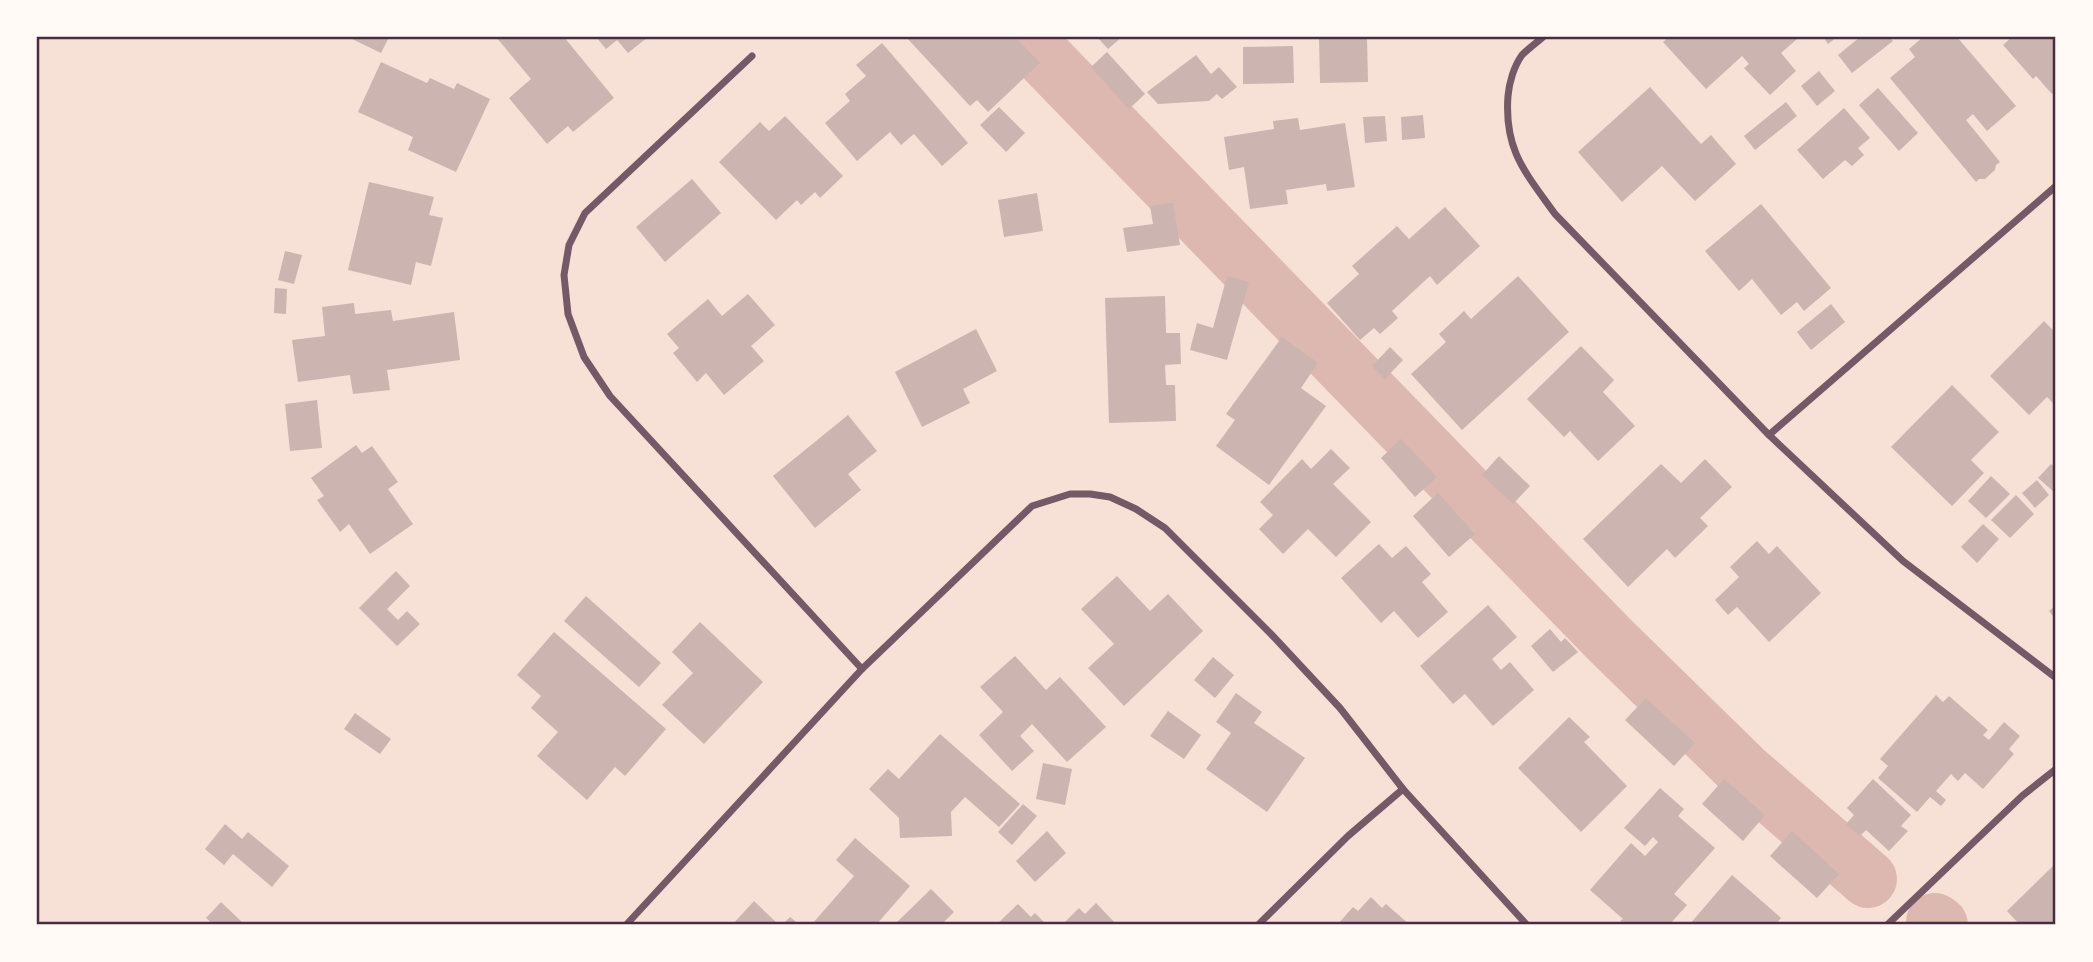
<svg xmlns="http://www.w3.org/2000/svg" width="2093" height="962" font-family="'Open Sans',sans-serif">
<rect width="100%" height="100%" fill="#f7e1d7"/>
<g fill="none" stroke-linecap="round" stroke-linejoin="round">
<!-- river -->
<g stroke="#dcb8b0" stroke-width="58">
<polyline points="1024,37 1609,639 1743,770 1868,879"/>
<polyline points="1935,922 1939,925"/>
</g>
</g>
<!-- building -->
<g fill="#ccb4b1">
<polygon points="348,37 389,37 381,53"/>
<polygon points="496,37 564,37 614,98 573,132 568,126 547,144 509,98 531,79"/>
<polygon points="596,37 648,37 628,53 617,40 606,49"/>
<polygon points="906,37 1015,37 1040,63 988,112 977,100 970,106"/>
<polygon points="1097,37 1122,37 1108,49"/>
<polygon points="1319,37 1367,37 1368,82 1320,83"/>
<polygon points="1669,37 1796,37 1797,39 1781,53 1796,71 1770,95 1744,68 1749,64 1742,56 1706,89 1663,42"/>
<polygon points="1823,37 1837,37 1828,44"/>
<polygon points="1860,37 1889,37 1893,41 1852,73 1838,55"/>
<polygon points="1923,37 1957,37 2016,106 1987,131 1973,114 1966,120 2000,162 1996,165 1995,170 1985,179 1979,179 1976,182 1890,78 1915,57 1909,49"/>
<polygon points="2012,37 2056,37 2056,90 2052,94 2036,76 2033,79 2003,45"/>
<polygon points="882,43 968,143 942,166 914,134 901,145 890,132 857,161 825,123 850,101 845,94 866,76 856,65"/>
<polygon points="1293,46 1294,83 1243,84 1243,47"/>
<polygon points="1107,52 1145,94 1129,109 1091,67"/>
<polygon points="1196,55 1211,74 1219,67 1237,87 1222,99 1217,94 1209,101 1158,104 1147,92"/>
<polygon points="381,62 427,83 430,78 454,89 457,83 490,99 456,172 408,150 413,137 358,112"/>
<polygon points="1819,71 1835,91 1817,106 1801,86"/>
<polygon points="1650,87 1701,144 1711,135 1736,164 1695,201 1662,166 1622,202 1578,152"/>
<polygon points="1878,88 1918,133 1899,151 1859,105"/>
<polygon points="1786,102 1797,116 1755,150 1744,136"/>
<polygon points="999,107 1025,133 1006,152 980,125"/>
<polygon points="1844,108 1870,138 1858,148 1864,155 1852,166 1845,160 1823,179 1797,150"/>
<polygon points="1423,115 1425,138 1402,140 1401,117"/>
<polygon points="785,116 843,176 820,198 815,192 801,205 797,200 776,220 719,162 760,122 769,131"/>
<polygon points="1385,116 1387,141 1365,143 1363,117"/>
<polygon points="1298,118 1300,130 1345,123 1355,187 1327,191 1326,184 1286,190 1288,204 1250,209 1244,167 1229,170 1224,137 1274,129 1273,121"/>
<polygon points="692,179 721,213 665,262 636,227"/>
<polygon points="369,182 434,197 429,215 443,218 431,266 416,262 411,285 348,270"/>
<polygon points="1037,193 1043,231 1004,237 998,200"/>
<polygon points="1173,203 1180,245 1127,252 1123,228 1153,224 1150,206"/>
<polygon points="1761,204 1831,288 1804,311 1797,302 1781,315 1752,279 1739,291 1705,251"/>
<polygon points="1445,207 1480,246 1437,285 1430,276 1392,311 1398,318 1380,334 1374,328 1360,340 1327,303 1359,274 1352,266 1397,226 1409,239"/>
<polygon points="285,251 302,255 294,284 278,280"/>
<polygon points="1227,276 1249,282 1227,360 1190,350 1197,323 1213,328"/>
<polygon points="1518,276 1569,332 1462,430 1411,374 1446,342 1439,334 1464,311 1471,319"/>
<polygon points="275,288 287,289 286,314 274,313"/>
<polygon points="748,294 775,325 751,346 764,361 724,395 706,373 697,382 673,353 679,348 667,334 708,299 722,316"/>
<polygon points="1165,296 1166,333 1180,333 1181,364 1165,365 1166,385 1175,385 1176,421 1109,423 1105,298"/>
<polygon points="354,303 355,314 391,310 393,321 454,312 460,360 387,370 390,390 353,394 350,375 298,382 292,340 325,336 322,307"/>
<polygon points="1831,304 1845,322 1811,350 1797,332"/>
<polygon points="2044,321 2056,333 2056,406 2047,397 2029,415 1990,376"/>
<polygon points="976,329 997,371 963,389 970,403 922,427 895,372"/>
<polygon points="1282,337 1318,363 1301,388 1326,406 1269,485 1216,446 1235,420 1226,414"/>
<polygon points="1581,346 1614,380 1603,392 1635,426 1598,461 1570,431 1564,437 1527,399"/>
<polygon points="1390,347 1403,360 1385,379 1372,366"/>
<polygon points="1952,385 1999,432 1971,460 1984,473 1952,506 1891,447"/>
<polygon points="317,400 322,448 290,451 285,404"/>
<polygon points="848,415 877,451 848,474 861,490 815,528 773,476"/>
<polygon points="1401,439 1437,477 1415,497 1381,458"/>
<polygon points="356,445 362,453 372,446 398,482 388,489 413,524 370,554 349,524 340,532 317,500 324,496 311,478"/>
<polygon points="1331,449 1350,468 1333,484 1371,522 1336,557 1308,529 1283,554 1259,529 1273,515 1260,502 1302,459 1311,469"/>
<polygon points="1499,456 1530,486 1513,504 1482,475"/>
<polygon points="1705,459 1732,487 1700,518 1708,526 1675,558 1667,549 1628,587 1583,539 1661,464 1681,483"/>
<polygon points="2051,464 2056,468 2056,490 2054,492 2038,478"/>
<polygon points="1991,476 2010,494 1986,518 1968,501"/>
<polygon points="2037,480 2049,495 2035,508 2022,493"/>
<polygon points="1438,493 1475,534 1449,557 1413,516"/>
<polygon points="2016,495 2034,514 2010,538 1991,520"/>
<polygon points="1983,524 1999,539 1977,563 1961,547"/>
<polygon points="1757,541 1769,554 1777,546 1821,593 1769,642 1737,607 1728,615 1715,600 1739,577 1730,567"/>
<polygon points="1379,544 1392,558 1406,546 1431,574 1422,582 1448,612 1418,638 1394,611 1381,623 1341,578"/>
<polygon points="396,571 410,586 387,609 398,620 407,611 420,624 397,646 359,608"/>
<polygon points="1117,576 1150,611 1168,594 1203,631 1124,706 1088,668 1114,644 1081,609"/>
<polygon points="586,596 661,663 639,687 564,621"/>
<polygon points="1488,605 1517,637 1492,659 1501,670 1510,662 1534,690 1493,726 1465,694 1453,704 1420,666"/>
<polygon points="2056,605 2056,620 2049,611"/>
<polygon points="700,622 763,682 704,744 662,705 693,673 672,652"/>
<polygon points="1550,629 1561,642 1565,638 1578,652 1553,672 1531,646"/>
<polygon points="554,632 666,729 625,776 615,767 587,800 537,756 558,732 531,708 541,696 517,675"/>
<polygon points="1015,656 1046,690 1060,677 1106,727 1067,762 1032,724 1020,736 1034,751 1012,771 979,735 1003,712 980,687"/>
<polygon points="1213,657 1234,675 1215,698 1194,680"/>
<polygon points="1236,693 1262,712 1254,723 1305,758 1267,812 1206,769 1231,733 1216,722"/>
<polygon points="1936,695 1943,702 1949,696 1988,730 1983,735 1989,740 2004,722 2020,736 2009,749 2014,754 1983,789 1965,773 1958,781 1951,774 1936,791 1946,800 1941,806 1930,797 1917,812 1878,778 1888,766 1880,759"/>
<polygon points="1646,698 1695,743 1674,766 1625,720"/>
<polygon points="1168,711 1201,735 1184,759 1150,736"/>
<polygon points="355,713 391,739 380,754 344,729"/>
<polygon points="1569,717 1590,737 1584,742 1627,786 1581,832 1518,768"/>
<polygon points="940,734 1020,804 999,827 965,797 951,812 952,836 900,838 899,818 869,789 888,769 899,779"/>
<polygon points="1043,763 1072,769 1065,805 1036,799"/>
<polygon points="1724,779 1765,815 1743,841 1702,804"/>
<polygon points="1873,779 1911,815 1901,826 1908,831 1889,851 1866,830 1860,836 1846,824 1854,815 1847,808"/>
<polygon points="1660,788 1684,809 1678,816 1715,848 1674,894 1687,905 1669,925 1625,925 1620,921 1623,919 1590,890 1631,843 1645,856 1658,842 1653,837 1645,846 1624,828"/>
<polygon points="1023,804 1037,816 1012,845 998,832"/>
<polygon points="225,824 242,839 248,832 289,866 272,887 233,854 224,865 205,849"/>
<polygon points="1047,831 1066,853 1035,882 1016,861"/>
<polygon points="1792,831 1839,874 1817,898 1770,856"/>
<polygon points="855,838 910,886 876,925 814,925 812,924 854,876 836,860"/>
<polygon points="2056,863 2056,925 2020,925 2007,911"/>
<polygon points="1732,875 1781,918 1775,925 1689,925"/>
<polygon points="931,889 954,912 941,925 894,925"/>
<polygon points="1371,897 1382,908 1386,904 1410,925 1337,925 1353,907 1358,911"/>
<polygon points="754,901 779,925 732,925"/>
<polygon points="221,902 245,925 214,925 206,918"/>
<polygon points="1096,903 1117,925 1062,925 1079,908 1085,914"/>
<polygon points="1018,904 1031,917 1035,913 1047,925 996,925"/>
<polygon points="790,917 800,925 782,925"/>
</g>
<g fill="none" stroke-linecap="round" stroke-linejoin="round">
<!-- minor -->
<g stroke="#755966" stroke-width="7">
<path d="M1543,37c-7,6 -15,12 -21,18 -8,11 -13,28 -14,41 -4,54 17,76 47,118l214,221 134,126 153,117"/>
<polyline points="752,56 585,213 569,245 564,275 568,314 584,357 610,396 862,669"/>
<polyline points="1769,435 2056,186"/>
<polyline points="626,925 862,669 1032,506 1070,494 1090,494 1110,497 1136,509 1165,528 1271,634 1340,708 1403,789 1527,925"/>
<polyline points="1258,925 1348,836 1403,789"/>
<polyline points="1887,925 2022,796 2056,769"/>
</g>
</g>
<!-- border -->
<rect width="2093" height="962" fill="none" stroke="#fffaf5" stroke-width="77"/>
<rect x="38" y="38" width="2016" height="885" fill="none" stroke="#4a2c40" stroke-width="2.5"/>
</svg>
